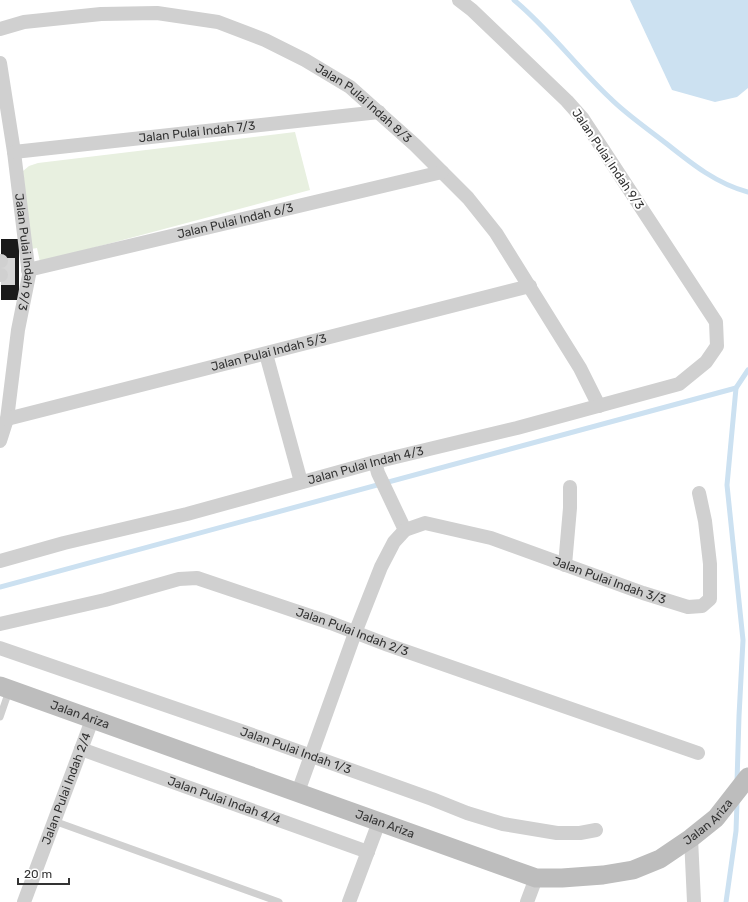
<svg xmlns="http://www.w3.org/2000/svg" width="748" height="902" font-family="Rubik,sans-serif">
<rect width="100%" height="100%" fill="#fff"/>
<!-- green -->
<polygon fill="#e8f0e0" points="295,132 310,190 40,262 37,248 31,249 23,171 29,166 38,163"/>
<!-- water -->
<polygon fill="#cce1f1" points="630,0 748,0 748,88 737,97 715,102 672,90"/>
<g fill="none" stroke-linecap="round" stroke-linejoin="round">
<!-- stream -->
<g stroke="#cce1f1" stroke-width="5">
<path d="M514,0c35,29 63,67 96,98 17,17 38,31 57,46 25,20 50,40 81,48"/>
<polyline points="0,587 736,388"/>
<polyline points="737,782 739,716 743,640 727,485 736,388 748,370"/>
<polyline points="726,902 736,831 737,802"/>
</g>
</g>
<!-- building -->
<rect fill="#1a1a1a" x="1" y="239" width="18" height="61"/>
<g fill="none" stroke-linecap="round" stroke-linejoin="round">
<!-- street-tunnel -->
<g stroke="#d6d6d6" stroke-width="14" stroke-dasharray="14 7" stroke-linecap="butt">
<polyline points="1,265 19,265"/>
<polyline points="1,278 19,278"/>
</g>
<!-- lane -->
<g stroke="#d0d0d0" stroke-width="7">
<polyline points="0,717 9,691"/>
<polyline points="54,821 279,902"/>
</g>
<!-- street -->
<g stroke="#d0d0d0" stroke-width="14">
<path id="s1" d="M0,29l24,-7 77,-8 56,-1 61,9 47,18 40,20 45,27 65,58 53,53 28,35 84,135 19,38"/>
<path id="s2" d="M0,63l14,89 15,123 -11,55 -11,89 -7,22"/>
<path id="s3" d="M14,152l365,-40"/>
<polyline points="0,261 1,261"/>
<path id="s4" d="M28,270l414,-98"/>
<polyline points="0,275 1,275"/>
<polyline points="266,354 301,482"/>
<path id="s5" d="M7,419l523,-133"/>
<polyline points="375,462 378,473 405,530"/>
<path id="s6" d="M0,561l64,-18 123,-29 188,-52 142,-34 162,-44 27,-22 11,-16 -1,-24 -133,-203 -16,-18 -95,-91 -13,-10"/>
<polyline points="565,565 570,508 570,487"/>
<path id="s7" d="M0,624l105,-24 74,-21 18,-1 134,45 57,22 310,108"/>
<path id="s8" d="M0,648l264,91 168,60 35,14 36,11 54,9h23l16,-3"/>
<path id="s9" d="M81,749l287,103"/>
<path id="s10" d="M298,792l57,-159 26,-66 13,-25 11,-12 20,-7 66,15 152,55 45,14 14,-1 8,-7v-35l-5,-43 -6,-28"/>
<polyline points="691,838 694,902"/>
<path id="s11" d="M24,902l68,-182"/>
<polyline points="349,902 379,822"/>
<polyline points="527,902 536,878"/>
</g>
<!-- secondary -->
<path stroke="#bdbdbd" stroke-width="19" id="s12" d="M0,686l536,192h26l41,-3 30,-5 27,-11 31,-21 25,-20 32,-41"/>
</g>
<g text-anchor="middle" stroke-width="4" stroke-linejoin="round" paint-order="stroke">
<!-- street labels -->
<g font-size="12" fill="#333" stroke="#fff">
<text dy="4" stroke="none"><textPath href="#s1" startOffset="388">Jalan Pulai Indah 8/3</textPath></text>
<text dy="4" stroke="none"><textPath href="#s3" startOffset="184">Jalan Pulai Indah 7/3</textPath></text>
<text transform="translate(608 159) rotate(56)" y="4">Jalan Pulai Indah 9/3</text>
<text dy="4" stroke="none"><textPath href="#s4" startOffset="213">Jalan Pulai Indah 6/3</textPath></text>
<text dy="4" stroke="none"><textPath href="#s2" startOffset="191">Jalan Pulai Indah 9/3</textPath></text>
<text dy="4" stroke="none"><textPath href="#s5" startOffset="270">Jalan Pulai Indah 5/3</textPath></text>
<text dy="4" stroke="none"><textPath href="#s6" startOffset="378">Jalan Pulai Indah 4/3</textPath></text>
<text dy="4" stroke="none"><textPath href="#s10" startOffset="499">Jalan Pulai Indah 3/3</textPath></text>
<text dy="4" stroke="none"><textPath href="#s7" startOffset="367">Jalan Pulai Indah 2/3</textPath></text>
<text dy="4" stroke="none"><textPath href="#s12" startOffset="85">Jalan Ariza</textPath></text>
<text dy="4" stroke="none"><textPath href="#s8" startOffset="313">Jalan Pulai Indah 1/3</textPath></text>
<text dy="4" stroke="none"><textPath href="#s11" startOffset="121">Jalan Pulai Indah 2/4</textPath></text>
<text dy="4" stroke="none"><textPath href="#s9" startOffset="152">Jalan Pulai Indah 4/4</textPath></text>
<text dy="4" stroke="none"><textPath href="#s12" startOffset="757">Jalan Ariza</textPath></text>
<text dy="4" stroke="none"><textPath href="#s12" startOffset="409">Jalan Ariza</textPath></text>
</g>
</g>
<!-- scale -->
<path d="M18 878v6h51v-6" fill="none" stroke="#333333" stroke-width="2"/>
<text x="24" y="878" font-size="12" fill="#333333" stroke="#ffffff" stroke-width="3" paint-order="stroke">20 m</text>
</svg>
